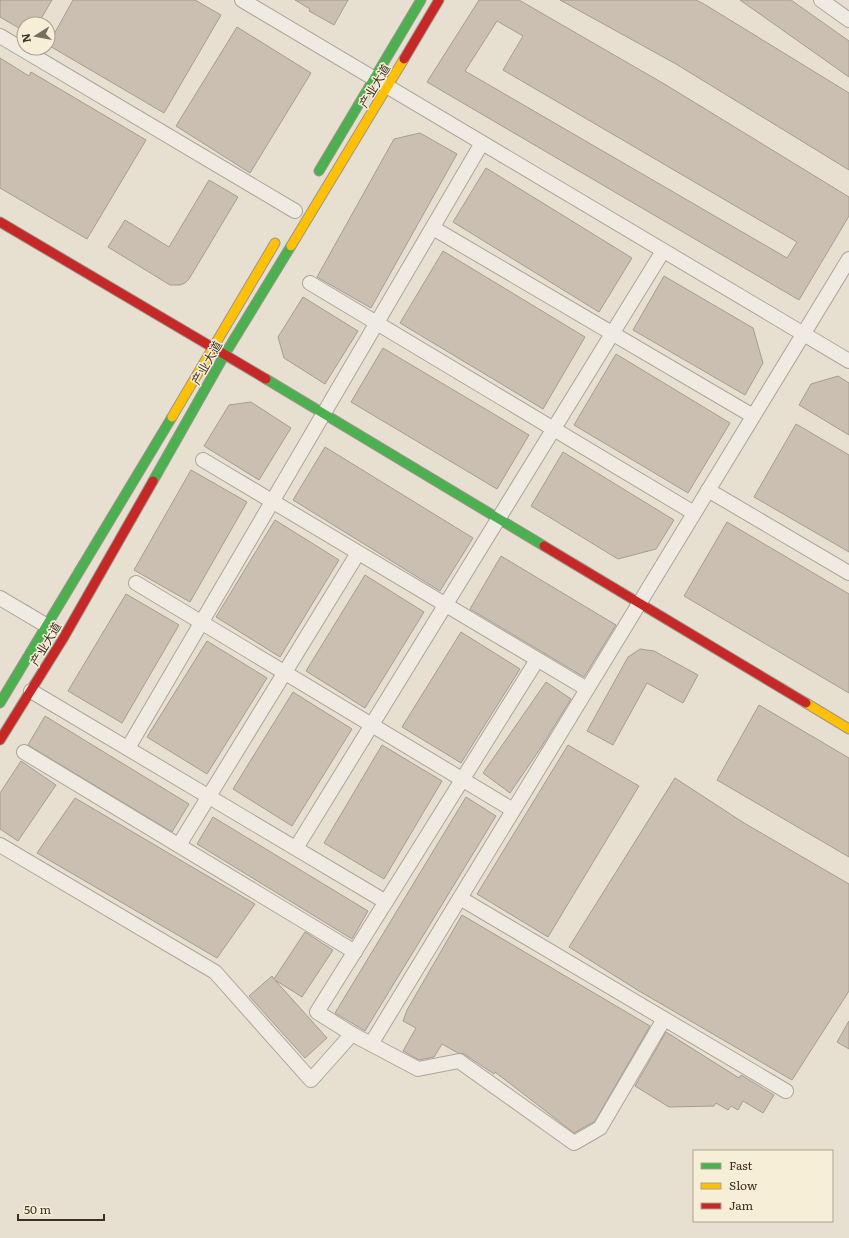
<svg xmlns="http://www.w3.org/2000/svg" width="849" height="1238" font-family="Literata,'Noto Sans SC',serif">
<rect width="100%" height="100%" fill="#e7e0d1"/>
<!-- building -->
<g fill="#cbbfb2" stroke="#a89c90" fill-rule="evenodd">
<polygon points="0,0 52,0 38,24 24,24 24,31 0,17"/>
<polygon points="73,0 195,0 221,15 164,113 48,45"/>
<polygon points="295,0 348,0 334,25 309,11 310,9"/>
<path d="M479,0h40l147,85 183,112v19l-50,84 -372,-218zM497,21l26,15 -20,34 294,172 -10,16 -322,-187z"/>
<polygon points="560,0 696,0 704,4 849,93 849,170 676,64"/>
<polygon points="740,0 791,0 849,41 849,77"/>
<polygon points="237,27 311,73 250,173 176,126"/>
<polygon points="0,58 29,76 31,72 146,140 87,239 0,188"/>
<polygon points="420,133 457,154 371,308 317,277 394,139"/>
<polygon points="486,168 632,258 599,312 453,222"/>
<polygon points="209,180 238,197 189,279 185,283 180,285 170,285 108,247 125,220 169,247"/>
<polygon points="443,251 585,337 543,409 400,323"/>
<polygon points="664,276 753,328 763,363 745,395 633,330"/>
<polygon points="303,297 358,331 325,384 284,358 278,337"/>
<polygon points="383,348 529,435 497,489 351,402"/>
<polygon points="616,354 730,423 688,493 574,425"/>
<polygon points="838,376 849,383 849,435 799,405 811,384"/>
<polygon points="251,402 291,428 259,480 204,446 229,405"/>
<polygon points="796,424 849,455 849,552 754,497"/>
<polygon points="325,447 473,538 440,591 293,500"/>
<polygon points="563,452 674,520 656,549 618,559 531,506"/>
<polygon points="191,470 247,502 190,602 134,570"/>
<polygon points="275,520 339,560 280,657 216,617"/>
<polygon points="727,522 849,594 849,693 684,596"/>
<polygon points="501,556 616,625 584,677 470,609"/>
<polygon points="365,575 424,612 365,708 306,671"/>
<polygon points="126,594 179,625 122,723 68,691"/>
<polygon points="461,632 520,669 461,763 402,727"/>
<polygon points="207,641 267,678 207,774 147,737"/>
<polygon points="640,649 654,651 698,675 683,703 647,683 613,745 587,731 628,657"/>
<polygon points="546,682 571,699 542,746 510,793 483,773"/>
<polygon points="293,692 352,729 292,826 233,789"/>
<polygon points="759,705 849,758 849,857 717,780"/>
<polygon points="45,716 189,804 172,832 28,745"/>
<polygon points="382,745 442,781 384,879 324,843"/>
<polygon points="568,745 639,786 548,937 477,894"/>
<polygon points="21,761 56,785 18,841 0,829 0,793"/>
<polygon points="675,778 744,823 849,884 849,991 792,1080 639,991 569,947"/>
<polygon points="466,797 496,816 365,1031 335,1013"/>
<polygon points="75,798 255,904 217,958 37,853"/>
<polygon points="213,817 368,911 352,939 197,844"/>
<polygon points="462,915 650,1026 595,1121 574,1133 495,1072 494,1074 464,1054 458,1053 442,1044 434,1057 419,1060 403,1051 416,1028 403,1021 407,1010"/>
<polygon points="305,932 333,950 302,997 275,980 327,1038 305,1058 249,996 272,976 274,979"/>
<polygon points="849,1021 849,1049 837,1042"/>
<polygon points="666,1032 739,1078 741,1075 774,1095 763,1113 743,1101 738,1110 731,1106 728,1110 716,1103 714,1106 669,1107 635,1086"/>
</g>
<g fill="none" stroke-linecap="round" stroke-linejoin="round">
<!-- street casing -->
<g stroke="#ada599" stroke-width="16">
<g id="street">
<polyline points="242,0 849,361"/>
<polyline points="821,0 849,20"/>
<polyline points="0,36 295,211"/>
<polyline points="433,228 753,416"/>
<polyline points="310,283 694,513"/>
<polyline points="203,460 587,689"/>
<polyline points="708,490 849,573"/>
<polyline points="136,583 513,810"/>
<polyline points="0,598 54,630"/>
<polyline points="31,691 386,902"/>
<polyline points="128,748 482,143"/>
<polyline points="24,752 355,952"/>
<polyline points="0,845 215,972 311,1080 352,1034 418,1069 459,1061 574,1143 600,1128 664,1019"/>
<polyline points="179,845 358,553"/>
<polyline points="296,848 663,251"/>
<polyline points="460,898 786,1091"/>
<polyline points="352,1034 317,1012 537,660"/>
<polyline points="371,1044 849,259"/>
</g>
</g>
<!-- fast casing -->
<g stroke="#9c958a" stroke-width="11">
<g id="fast">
<polyline points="319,171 421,0"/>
<polyline points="266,379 544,546"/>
<polyline points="153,481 225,354 291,246"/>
<polyline points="0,703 172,417"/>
</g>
</g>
<!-- slow casing -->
<g stroke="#9c958a" stroke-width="11">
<g id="slow">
<polyline points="291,246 404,59"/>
<polyline points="172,417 275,243"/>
<polyline points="806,703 849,729"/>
</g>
</g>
<!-- jam casing -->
<g stroke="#9c958a" stroke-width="11">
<g id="jam">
<polyline points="404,59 439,0"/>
<polyline points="0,222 266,379"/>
<polyline points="544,546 806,703"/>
<polyline points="0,740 64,637 153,481"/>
</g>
</g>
<!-- street -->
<use href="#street" stroke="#efebe3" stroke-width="14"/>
<!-- fast -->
<use href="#fast" stroke="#4caf50" stroke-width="9"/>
<!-- slow -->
<use href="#slow" stroke="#ffc107" stroke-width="9"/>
<!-- jam -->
<use href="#jam" stroke="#c62828" stroke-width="9"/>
</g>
<g text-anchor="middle" stroke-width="3" stroke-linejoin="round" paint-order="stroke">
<!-- street labels -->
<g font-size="12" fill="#3d2e20" stroke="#f7eed8">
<text transform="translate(375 86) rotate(-59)" y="4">产业大道</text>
<text transform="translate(207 363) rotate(-60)" y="4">产业大道</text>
<text transform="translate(46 644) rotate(-59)" y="4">产业大道</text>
</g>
</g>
<!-- legend -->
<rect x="693" y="1150" width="140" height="72" fill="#f7eed8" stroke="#ada18e"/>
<rect x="701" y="1163" width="20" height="6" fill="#4caf50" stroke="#ada18e"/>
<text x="729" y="1170" font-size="12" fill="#3d2e20">Fast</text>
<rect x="701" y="1183" width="20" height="6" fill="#ffc107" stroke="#ada18e"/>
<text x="729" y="1190" font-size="12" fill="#3d2e20">Slow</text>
<rect x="701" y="1203" width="20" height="6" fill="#c62828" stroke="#ada18e"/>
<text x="729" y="1210" font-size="12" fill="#3d2e20">Jam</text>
<!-- north arrow -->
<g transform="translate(36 36) rotate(259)"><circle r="19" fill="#f7eed8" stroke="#ada18e"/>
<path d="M0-3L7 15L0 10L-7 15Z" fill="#786c5e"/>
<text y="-6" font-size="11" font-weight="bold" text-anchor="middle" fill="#3d2e20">N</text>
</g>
<!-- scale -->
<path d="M18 1214v6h86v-6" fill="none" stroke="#3d2e20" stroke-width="2"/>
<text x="24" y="1214" font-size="12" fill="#3d2e20" stroke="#f7eed8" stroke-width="3" paint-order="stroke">50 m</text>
</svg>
